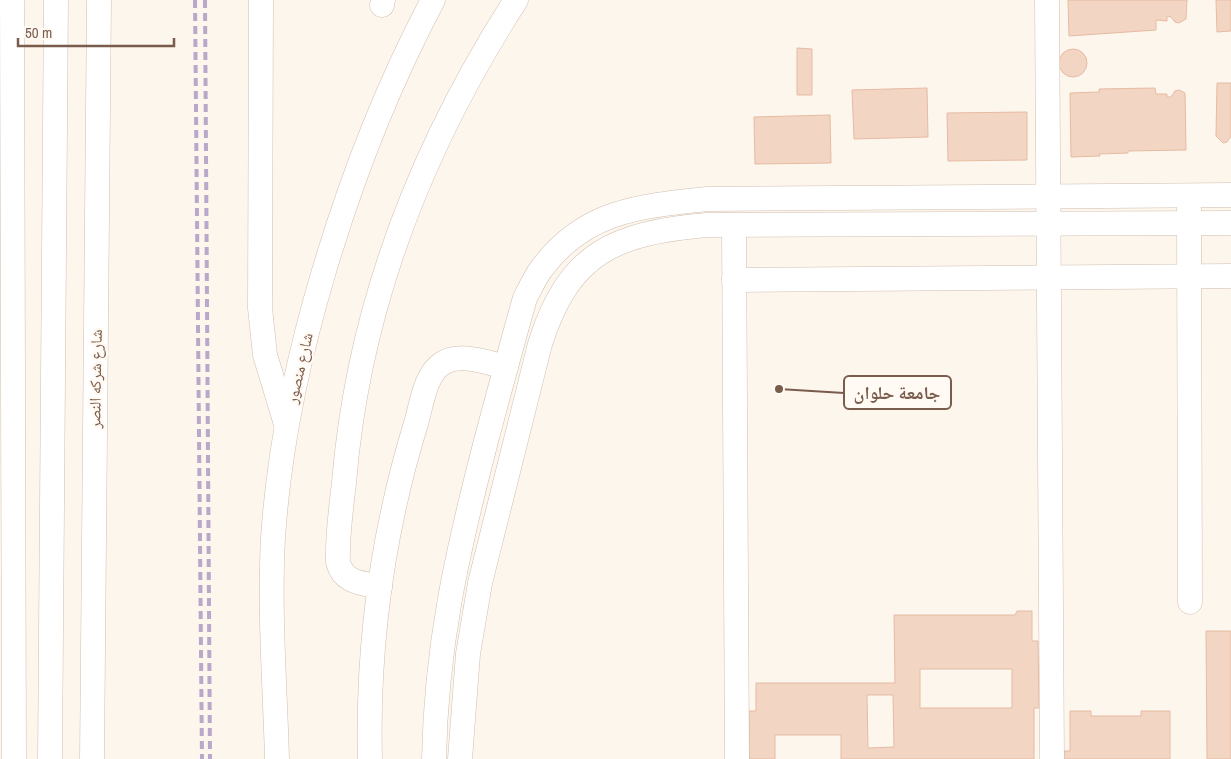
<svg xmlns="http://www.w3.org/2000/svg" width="1231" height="759" font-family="'Archivo Narrow','Noto Naskh Arabic',sans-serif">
<rect width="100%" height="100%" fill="#fdf6ec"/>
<!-- building -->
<g fill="#f3d5c3" stroke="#e6bba3" fill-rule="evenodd">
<polygon points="1068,0 1187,0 1186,19 1179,23 1175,22 1171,17 1167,16 1167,21 1156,20 1156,30 1069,36"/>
<polygon points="1216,0 1231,0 1231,31 1217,32"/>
<polygon points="797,48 812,49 812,95 797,95"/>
<circle cx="1073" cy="63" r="14"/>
<polygon points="1217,83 1231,83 1231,136 1227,142 1223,143 1216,136"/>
<polygon points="927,88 928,137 854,139 852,90"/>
<polygon points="1155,88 1156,94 1167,94 1167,97 1171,97 1175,91 1179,90 1185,93 1186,150 1128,151 1128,153 1099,154 1100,156 1071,157 1070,93 1099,92 1099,89"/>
<polygon points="1027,112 1027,160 948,161 947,113"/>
<polygon points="830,115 831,163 755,164 754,117"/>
<path d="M1017,611h15v30h6l1,67h-5v51h-193v-24h-66v24h-26v-48h7v-28h139l-1,-68h121zM920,669h92v39h-92zM867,695h26l1,52 -26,1z"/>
<polygon points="1206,631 1231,631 1231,759 1207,759"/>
<polygon points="1070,711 1091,711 1091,716 1141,716 1141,711 1170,711 1170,759 1064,759 1064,751 1070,751"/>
</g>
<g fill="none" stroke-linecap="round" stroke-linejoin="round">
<!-- minor casing -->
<g stroke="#d1beb0" stroke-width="25">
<g id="minor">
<polyline points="12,0 14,759"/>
<polyline points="261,0 260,308 265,355 286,424"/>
<polyline points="1047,0 1052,759"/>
<polyline points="382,5 383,0"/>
<polyline points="1189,210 1190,602"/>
<polyline points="734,226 737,759"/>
<polyline points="734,280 1231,276"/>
<path d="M380,587c-18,-4 -37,-4 -42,-25 -1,-26 3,-53 6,-79 14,-174 78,-337 172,-483"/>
<polyline points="50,759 56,0"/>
<polyline points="92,759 99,0"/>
<path d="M277,759c-2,-73 -8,-148 -4,-221 6,-91 25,-180 51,-267 28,-94 63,-184 109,-271"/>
<path d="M370,759c-3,-115 13,-229 47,-339 5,-19 9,-47 26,-57 18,-11 44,0 63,4"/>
<path d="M434,759c2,-113 23,-206 51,-314 13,-49 26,-98 40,-147 5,-9 10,-21 17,-30 43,-58 99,-62 165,-69l524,-4"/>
<path d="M460,759l8,-105 12,-71 60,-239c29,-92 75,-111 167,-119l524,-2"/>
</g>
</g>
<!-- minor -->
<use href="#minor" stroke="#fff" stroke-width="24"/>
<!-- rail -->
<g stroke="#b9a8c9" stroke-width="4" stroke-dasharray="8 5" stroke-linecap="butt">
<polyline points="195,0 202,759"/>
<polyline points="205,0 210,759"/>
</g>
</g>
<g text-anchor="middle" stroke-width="5" stroke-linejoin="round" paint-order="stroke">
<!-- street labels -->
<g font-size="16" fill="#7a5c4d" stroke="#fffaf3">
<text transform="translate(299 368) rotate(-77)" y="6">شارع منصور</text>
<text transform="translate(95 379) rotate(-89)" y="6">شارع شركه النصر</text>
</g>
</g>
<!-- callouts -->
<path fill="none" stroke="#7a5c4d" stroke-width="2" d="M779 389L844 393"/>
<circle fill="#7a5c4d" stroke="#fffaf3" stroke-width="2" cx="779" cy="389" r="5"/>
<rect fill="#fffaf3" stroke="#7a5c4d" stroke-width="2" x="844" y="376" width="107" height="33" rx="5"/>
<g font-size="18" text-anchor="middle" font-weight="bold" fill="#7a5c4d">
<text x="897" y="399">جامعة حلوان</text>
</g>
<!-- scale -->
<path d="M18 38v8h156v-8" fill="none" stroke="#7a5c4d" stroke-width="2.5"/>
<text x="25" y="38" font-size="15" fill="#7a5c4d" stroke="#fffaf3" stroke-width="4" paint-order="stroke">50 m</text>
</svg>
